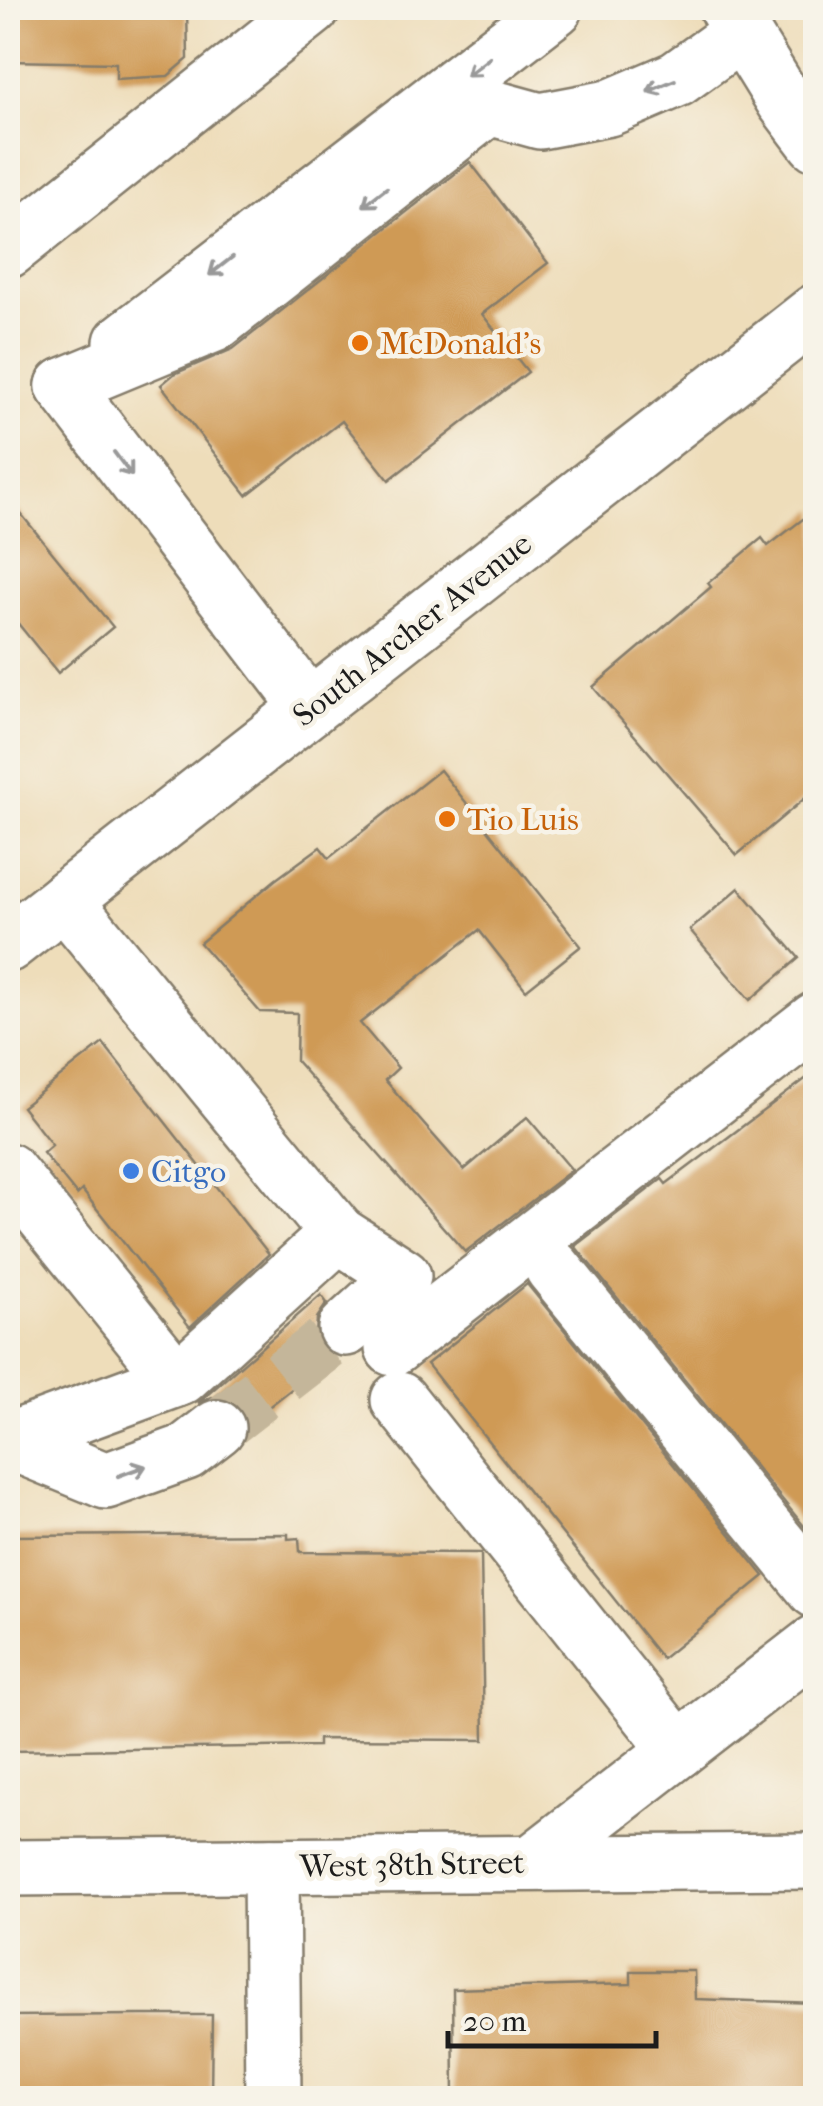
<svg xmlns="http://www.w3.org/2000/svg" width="823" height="2106" font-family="'IM FELL French Canon',serif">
<rect width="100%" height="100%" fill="#f7f3e8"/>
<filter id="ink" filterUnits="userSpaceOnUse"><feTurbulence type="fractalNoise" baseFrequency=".01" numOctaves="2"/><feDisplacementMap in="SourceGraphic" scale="20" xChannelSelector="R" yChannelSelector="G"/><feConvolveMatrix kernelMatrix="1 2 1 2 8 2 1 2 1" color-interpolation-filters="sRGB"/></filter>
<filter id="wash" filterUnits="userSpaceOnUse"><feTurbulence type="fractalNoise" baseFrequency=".0048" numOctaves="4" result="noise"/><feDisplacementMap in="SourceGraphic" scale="40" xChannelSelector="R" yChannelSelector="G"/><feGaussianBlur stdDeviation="2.25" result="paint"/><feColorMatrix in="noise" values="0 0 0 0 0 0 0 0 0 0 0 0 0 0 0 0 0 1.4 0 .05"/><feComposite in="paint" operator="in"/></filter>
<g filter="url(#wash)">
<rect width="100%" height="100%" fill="#eeddba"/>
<g id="blocks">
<!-- building -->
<g fill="#cf9a54">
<polygon points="8,8 187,8 188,59 168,76 116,79 116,63 8,61"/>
<polygon points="470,162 548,263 482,314 528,372 389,480 342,421 247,495 161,385 174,374 233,349"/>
<polygon points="8,498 113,627 58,673 8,611"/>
<polygon points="816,509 816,789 737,855 593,687 711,587 708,583 762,538 768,546"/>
<polygon points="440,770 581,946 526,990 479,930 360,1023 398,1068 385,1080 464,1170 527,1117 572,1170 465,1252 296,1061 297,1013 260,1012 200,943 275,880 320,847 329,858"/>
<polygon points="739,888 799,958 750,1000 690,930"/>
<polygon points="103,1043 269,1254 190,1327 82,1190 77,1195 43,1153 52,1145 22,1107"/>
<polygon points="816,1071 816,1535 813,1537 575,1246 662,1179 666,1184"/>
<polygon points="527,1284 764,1576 662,1659 427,1364"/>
<polygon points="321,1295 327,1303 317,1318 316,1336 322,1348 334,1356 248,1423 241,1408 228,1399 212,1397 198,1403"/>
<polygon points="288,1534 288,1539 299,1538 300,1552 481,1553 484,1740 318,1739 318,1746 8,1751 8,1536"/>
<polygon points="631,1971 694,1971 695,1999 816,2003 816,2098 454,2098 453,1989 631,1984"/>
<polygon points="141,2015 212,2015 211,2098 8,2098 8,2016"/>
</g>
</g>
</g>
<g filter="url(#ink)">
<use href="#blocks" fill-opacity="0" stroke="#857c6b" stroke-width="2.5"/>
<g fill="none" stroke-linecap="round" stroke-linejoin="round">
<!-- minor-tunnel -->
<polyline stroke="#c4b69a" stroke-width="55" stroke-dasharray="55 28" stroke-linecap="butt" points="217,1428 346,1328"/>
<!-- minor casing -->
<g stroke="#857c6b" stroke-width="60">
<g id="minor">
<polyline points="727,8 785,102 816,143"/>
<polyline points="8,250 312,8"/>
<polyline points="122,342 555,8"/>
<polyline points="64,386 214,324 489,107 540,121 609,108 677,79 742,32"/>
<polyline points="64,386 310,708"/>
<polyline points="8,1171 176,1379"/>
<polyline points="338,1234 403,1276 346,1328"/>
<polyline points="553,1268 816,1590"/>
<polyline points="393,1348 816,1020"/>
<polyline points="399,1400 678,1750"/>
<polyline points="8,1441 181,1377 338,1234 64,900"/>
<polyline points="9,1441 106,1481 186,1452 217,1428"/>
<polyline points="532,1863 816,1643"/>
<polyline points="271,1866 273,2098"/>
<polyline points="8,1868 816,1861"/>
</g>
</g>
<!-- major casing -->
<g stroke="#857c6b" stroke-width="60">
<polyline id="major" points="8,944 816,312"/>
</g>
<!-- minor -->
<use href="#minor" stroke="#fff" stroke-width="55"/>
<!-- major -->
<use href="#major" stroke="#fff" stroke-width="55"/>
</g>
<!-- one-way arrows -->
<defs><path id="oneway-shaft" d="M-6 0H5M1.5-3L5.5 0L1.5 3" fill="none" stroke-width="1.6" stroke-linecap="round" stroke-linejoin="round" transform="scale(2.5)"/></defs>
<g stroke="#999">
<use href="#oneway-shaft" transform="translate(478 67) rotate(142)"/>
<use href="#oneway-shaft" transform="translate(661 86) rotate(157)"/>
<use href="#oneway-shaft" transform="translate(375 197) rotate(142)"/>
<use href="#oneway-shaft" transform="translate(221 266) rotate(142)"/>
<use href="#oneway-shaft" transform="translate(123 464) rotate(53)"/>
<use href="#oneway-shaft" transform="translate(132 1471) rotate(-20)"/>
</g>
</g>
<!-- markers -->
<g fill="#e8710a" stroke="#f7f3e8" stroke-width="4">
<circle cx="360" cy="343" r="10"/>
<circle cx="447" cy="819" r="10"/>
</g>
<circle fill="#3f7fe0" stroke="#f7f3e8" stroke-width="4" cx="131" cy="1171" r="10"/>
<g text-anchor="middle" stroke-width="9" stroke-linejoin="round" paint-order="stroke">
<!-- food labels -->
<g font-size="32" fill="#c56008" stroke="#f7f3e8" text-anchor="start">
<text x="380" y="354">McDonald's</text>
<text x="467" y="830">Tio Luis</text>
</g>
<!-- street labels -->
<g font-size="32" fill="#1c1c1c" stroke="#f7f3e8">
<text transform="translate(412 629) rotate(-38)" y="11">South Archer Avenue</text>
<text transform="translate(412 1864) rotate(-1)" y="11">West 38th Street</text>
</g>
<!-- shop labels -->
<g font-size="32" fill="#366cbe" stroke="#f7f3e8" text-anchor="start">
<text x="151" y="1182">Citgo</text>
</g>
</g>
<!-- margin -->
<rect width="823" height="2106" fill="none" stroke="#f7f3e8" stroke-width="40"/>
<!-- scale -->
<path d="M448 2031v15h208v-15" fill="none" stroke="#1c1c1c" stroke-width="5"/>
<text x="463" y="2031" font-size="30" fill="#1c1c1c" stroke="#f7f3e8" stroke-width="8" paint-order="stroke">20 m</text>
</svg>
